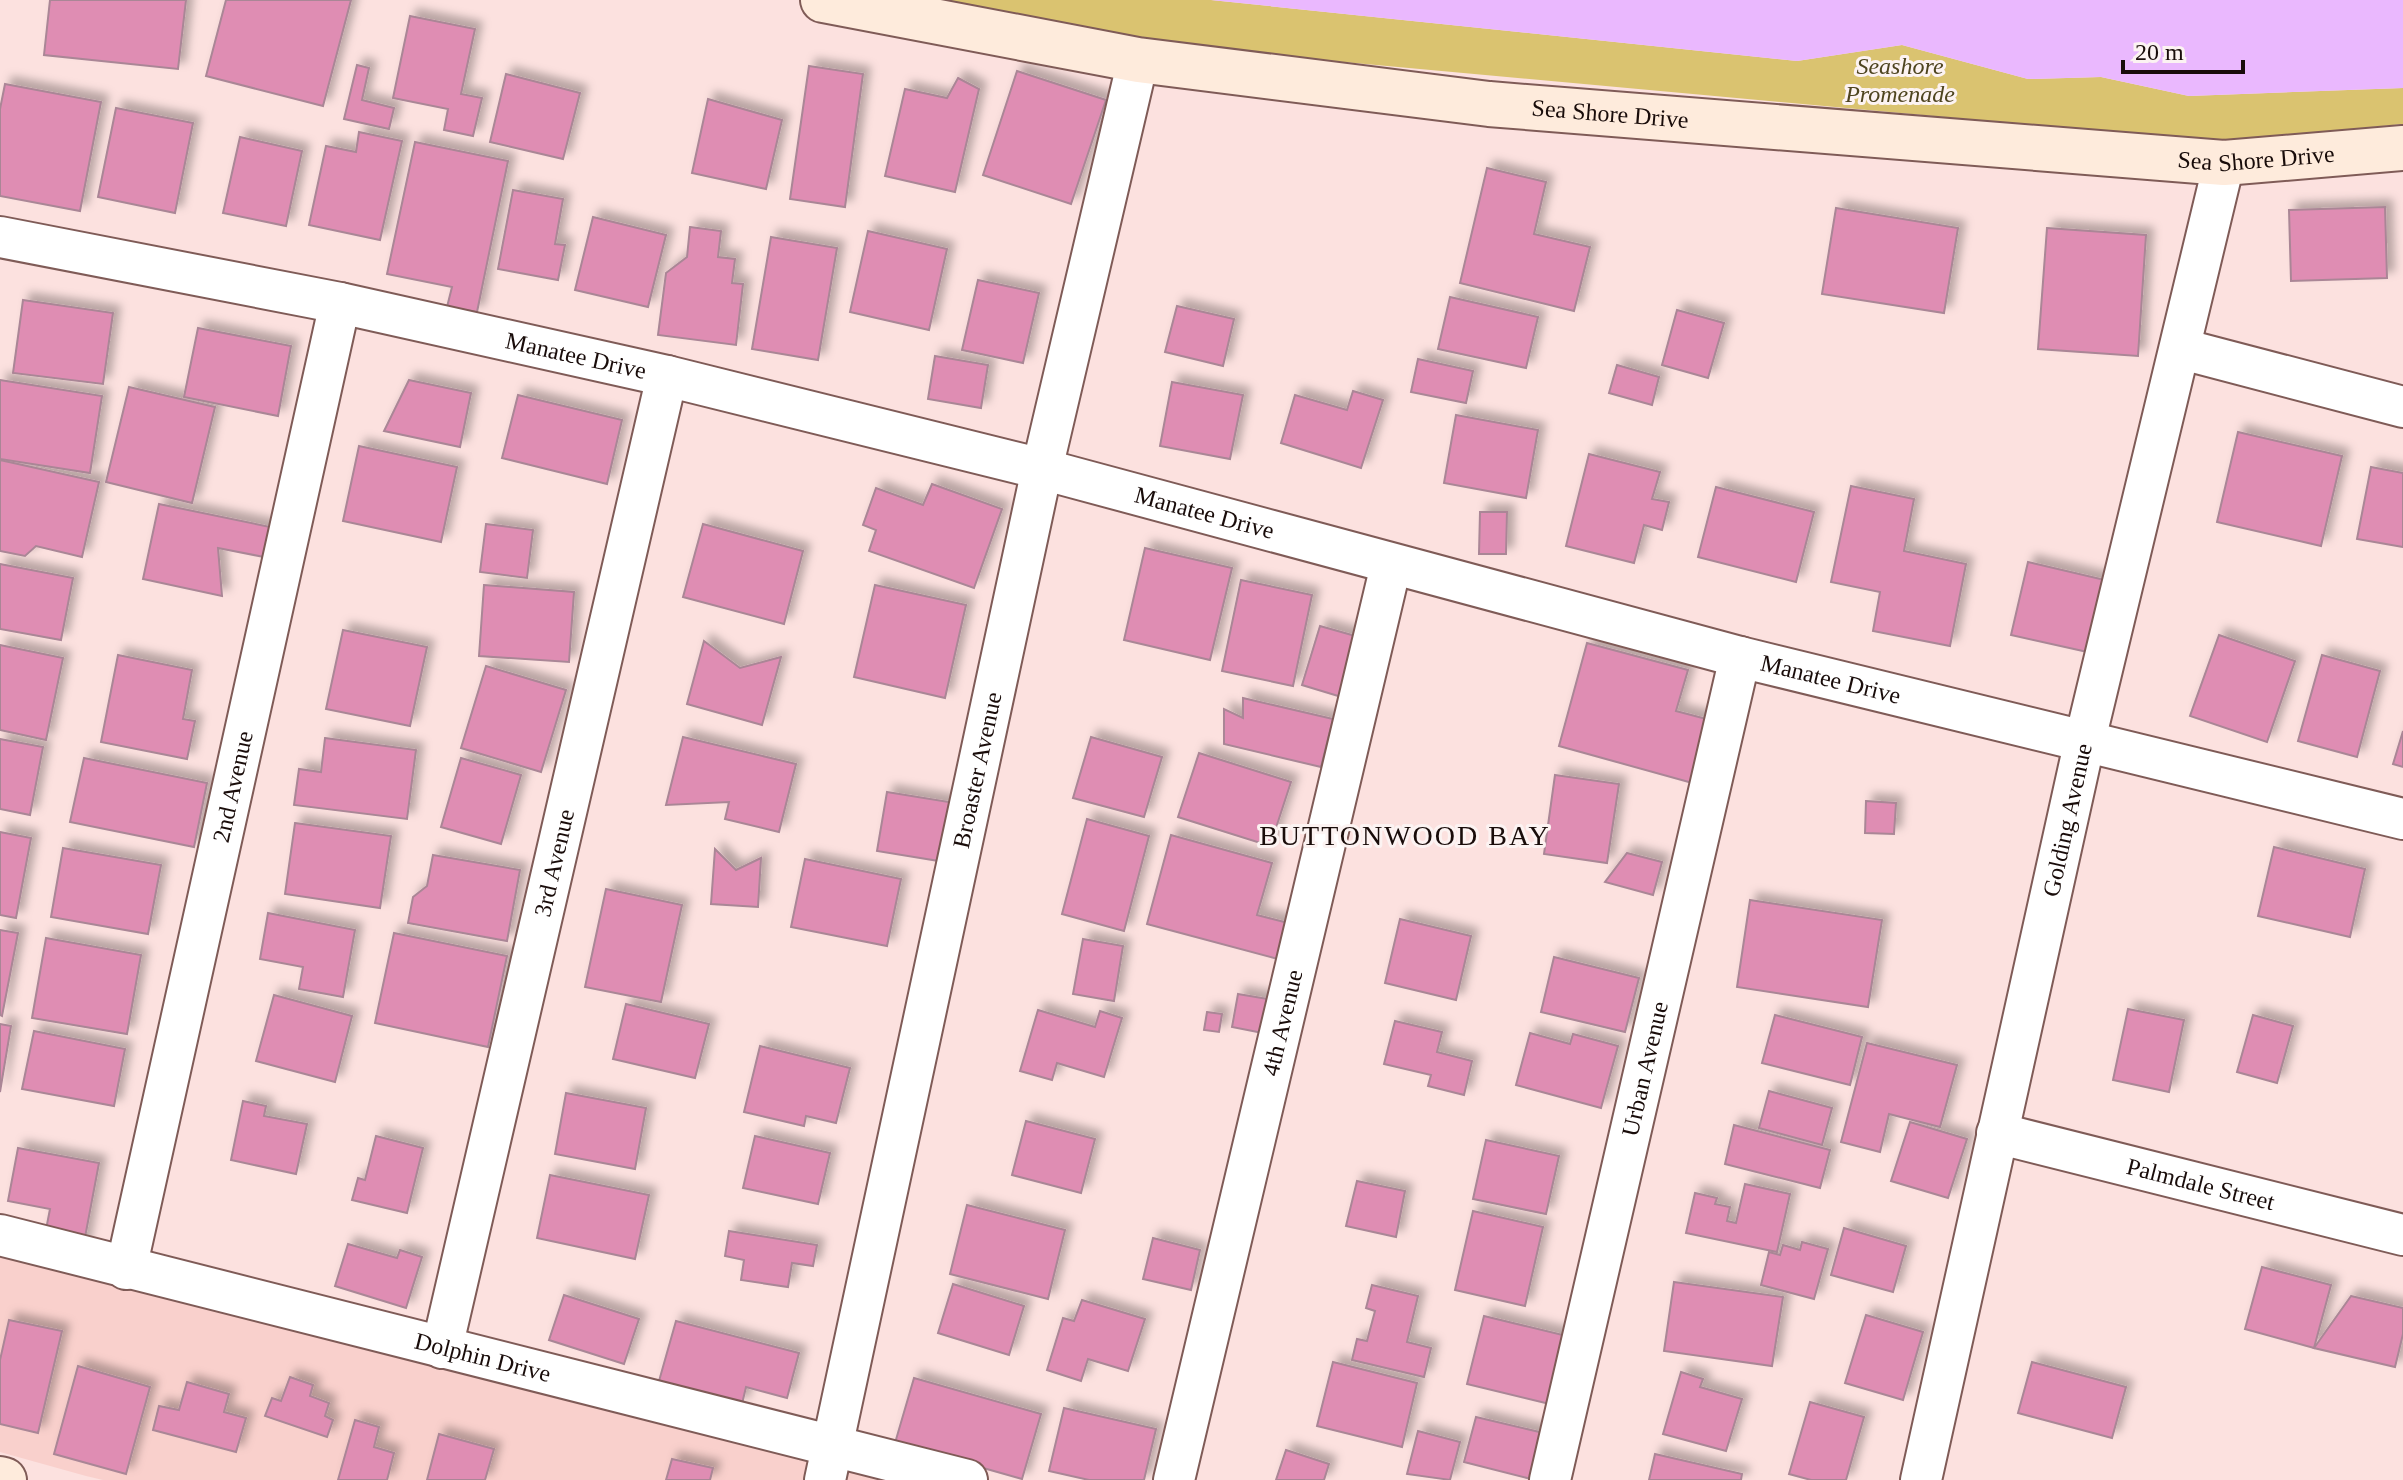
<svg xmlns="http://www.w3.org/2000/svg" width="2403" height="1480" font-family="Georgia,serif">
<defs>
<filter id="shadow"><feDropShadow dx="7" dy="-7" stdDeviation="4" flood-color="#0004"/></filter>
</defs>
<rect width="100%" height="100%" fill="#fce1df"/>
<!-- built -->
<polygon fill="#f9d0cc" points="0,1241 892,1480 103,1480 86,1476 0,1452"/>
<!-- green -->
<polygon fill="#dac370" points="914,0 1211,0 1797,61 1902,45 2028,79 2101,77 2189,96 2403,88 2403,124 2218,142 1137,43"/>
<!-- water -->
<polygon fill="#eab8fe" points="1211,0 2403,0 2403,88 2189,96 2101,77 2028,79 1902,45 1797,61"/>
<!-- building -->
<g fill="#df8db3" stroke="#aa8696" stroke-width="2" filter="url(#shadow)">
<polygon points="50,0 186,0 178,69 44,55"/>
<polygon points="226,0 351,0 323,106 206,76"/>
<polygon points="410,16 475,29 461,94 482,98 473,136 444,130 448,109 393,98"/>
<polygon points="357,65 369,68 362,100 394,108 389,129 344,119"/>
<polygon points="809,66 863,74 845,207 790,199"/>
<polygon points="1017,71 1106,100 1071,204 983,175"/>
<polygon points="506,74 580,93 563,159 490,142"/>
<polygon points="958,78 979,89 955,192 885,176 905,89 947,98"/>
<polygon points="5,84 101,102 80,211 0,196 0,109"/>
<polygon points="708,99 782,120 766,189 692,173"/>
<polygon points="116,108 193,123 175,213 98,197"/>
<polygon points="359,132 402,141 380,240 309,225 326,146 356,152"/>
<polygon points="240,137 302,151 286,226 223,213"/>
<polygon points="415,142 508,161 477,312 447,307 452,287 387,274"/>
<polygon points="1487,168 1546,182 1534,234 1590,247 1574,311 1460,283"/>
<polygon points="513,190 563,199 555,244 565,245 558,280 498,269"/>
<polygon points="2385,207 2387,278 2291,281 2289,210"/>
<polygon points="1836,208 1958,228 1944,313 1822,294"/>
<polygon points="593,217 666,235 648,307 575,290"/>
<polygon points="690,227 721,231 718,257 735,259 732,283 743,284 736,345 658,335 666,273 687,257"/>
<polygon points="2047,228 2146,235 2138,356 2038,349"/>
<polygon points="868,231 947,249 929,330 850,312"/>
<polygon points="771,237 837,248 818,360 752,349"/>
<polygon points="978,280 1039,293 1023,363 962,350"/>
<polygon points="1450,297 1538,317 1526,368 1438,349"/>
<polygon points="23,300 113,313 103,384 13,373"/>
<polygon points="1177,306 1234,319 1223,366 1165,352"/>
<polygon points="1677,310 1724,323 1708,378 1662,365"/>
<polygon points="198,328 291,346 278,416 184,397"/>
<polygon points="935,356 988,365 981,408 928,399"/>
<polygon points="1418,359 1473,371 1466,403 1411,392"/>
<polygon points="1617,365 1659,377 1652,405 1609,393"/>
<polygon points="0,380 102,396 90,473 0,459"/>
<polygon points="409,380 471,393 460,447 384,431"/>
<polygon points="1172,382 1243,395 1230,459 1160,446"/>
<polygon points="129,387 215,407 192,503 106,482"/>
<polygon points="1353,391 1383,400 1361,468 1281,443 1295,395 1347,410"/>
<polygon points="518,395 622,420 607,484 502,458"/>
<polygon points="1456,415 1538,430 1526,498 1444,483"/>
<polygon points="2238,432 2342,456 2321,546 2217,522"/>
<polygon points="359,446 457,467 441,542 343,521"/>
<polygon points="1589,454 1660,472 1652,499 1669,502 1662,530 1644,525 1634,563 1566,546"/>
<polygon points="0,460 99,482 82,557 36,546 25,556 0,551"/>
<polygon points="2371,467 2403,473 2403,547 2357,539"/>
<polygon points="932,484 1002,509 974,588 869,551 876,530 863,525 876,488 923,505"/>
<polygon points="1851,486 1914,499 1904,551 1966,564 1950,646 1873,631 1880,592 1831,582"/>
<polygon points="1716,487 1814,512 1796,582 1698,557"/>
<polygon points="159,504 270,527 264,557 218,548 222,596 143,579"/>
<polygon points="1480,512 1507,512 1506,554 1479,554"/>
<polygon points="486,524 533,530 527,578 480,572"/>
<polygon points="703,524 803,551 784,624 683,597"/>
<polygon points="1145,548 1232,568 1210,660 1124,640"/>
<polygon points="2028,562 2109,581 2092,653 2011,635"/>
<polygon points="0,564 73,578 61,640 0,629"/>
<polygon points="1241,580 1312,595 1293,686 1222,671"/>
<polygon points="484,585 574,592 569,662 479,656"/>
<polygon points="875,585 966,605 945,698 854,677"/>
<polygon points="1320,626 1366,639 1348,699 1302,685"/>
<polygon points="343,630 427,647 410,726 326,709"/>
<polygon points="2219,635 2295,661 2267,742 2190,716"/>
<polygon points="704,641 740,668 781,657 762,725 687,704"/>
<polygon points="1587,643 1688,670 1676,711 1714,721 1696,784 1559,746"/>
<polygon points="0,645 63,658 46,740 0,730"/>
<polygon points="118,655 192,670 183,719 195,721 187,759 101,742"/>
<polygon points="2322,655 2380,671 2357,757 2298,741"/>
<polygon points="486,666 566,690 541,772 461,748"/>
<polygon points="1243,698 1333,719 1321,767 1224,744 1224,709 1243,718"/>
<polygon points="2403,731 2403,767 2393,764"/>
<polygon points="683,737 796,764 779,832 725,819 729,802 666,805"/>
<polygon points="1091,737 1162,757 1144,817 1073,798"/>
<polygon points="325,738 416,750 407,819 294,805 299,769 321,772"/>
<polygon points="0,739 43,747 30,815 0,809"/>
<polygon points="1199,753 1291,782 1270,846 1178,817"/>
<polygon points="84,758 207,783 194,847 70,822"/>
<polygon points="461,758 521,775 501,844 441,827"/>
<polygon points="1555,775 1619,784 1607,863 1544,854"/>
<polygon points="887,792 955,803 945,862 877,851"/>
<polygon points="1866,801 1896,803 1894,834 1865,833"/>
<polygon points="1087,819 1149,836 1124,931 1062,914"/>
<polygon points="295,823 391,836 380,908 285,894"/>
<polygon points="0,832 31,838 16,918 0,915"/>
<polygon points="1171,835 1272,863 1257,915 1300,926 1289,962 1147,924"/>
<polygon points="2274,847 2365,869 2350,937 2258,916"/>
<polygon points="63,848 161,865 148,934 51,917"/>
<polygon points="715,849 736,870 761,858 758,907 711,904"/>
<polygon points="1627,853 1662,862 1653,895 1605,882"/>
<polygon points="433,855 520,870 507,941 408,923 413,897 427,886"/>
<polygon points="805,859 901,879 887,946 791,927"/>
<polygon points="606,889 682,905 661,1002 585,987"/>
<polygon points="1750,900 1882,920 1868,1007 1737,987"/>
<polygon points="268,913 355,930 343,997 299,989 303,967 260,959"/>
<polygon points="1400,919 1471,936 1456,1000 1385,983"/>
<polygon points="0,930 18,933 2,1016 0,1015"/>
<polygon points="394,933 507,956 488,1047 375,1023"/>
<polygon points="46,938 141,955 127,1034 32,1018"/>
<polygon points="1083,939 1123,946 1114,1001 1073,994"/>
<polygon points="1554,957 1639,978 1625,1032 1541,1012"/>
<polygon points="1238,994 1279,1001 1273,1035 1232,1027"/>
<polygon points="274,995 352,1016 335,1082 256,1061"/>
<polygon points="626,1004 709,1024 695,1078 613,1059"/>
<polygon points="2128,1009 2184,1020 2169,1092 2113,1080"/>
<polygon points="1038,1010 1095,1027 1100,1011 1122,1018 1104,1077 1057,1063 1052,1080 1020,1071"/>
<polygon points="1207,1012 1222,1014 1219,1032 1204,1030"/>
<polygon points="1775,1015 1862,1037 1850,1085 1762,1063"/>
<polygon points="2253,1015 2293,1026 2277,1083 2237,1072"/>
<polygon points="1395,1021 1442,1032 1437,1052 1472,1061 1464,1095 1428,1086 1431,1075 1384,1064"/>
<polygon points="0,1024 11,1026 0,1092"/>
<polygon points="34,1031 125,1049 114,1106 22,1089"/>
<polygon points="1530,1033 1570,1044 1573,1034 1618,1046 1601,1108 1516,1085"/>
<polygon points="1867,1043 1957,1065 1940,1127 1889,1114 1880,1152 1841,1142"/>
<polygon points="760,1046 850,1068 836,1123 806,1116 804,1126 744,1112"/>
<polygon points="1769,1091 1832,1108 1822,1145 1759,1128"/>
<polygon points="566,1093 646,1108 635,1169 555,1154"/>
<polygon points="243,1101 266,1106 264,1116 307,1124 296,1174 231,1160"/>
<polygon points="1026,1121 1095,1139 1081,1193 1012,1175"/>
<polygon points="1910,1122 1967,1139 1948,1198 1891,1181"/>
<polygon points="1734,1125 1830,1150 1820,1188 1725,1164"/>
<polygon points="376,1136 423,1148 407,1213 352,1200 358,1178 365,1180"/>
<polygon points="755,1136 830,1153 818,1204 743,1188"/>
<polygon points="1486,1140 1559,1156 1546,1214 1473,1199"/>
<polygon points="18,1148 99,1163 83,1248 44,1240 50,1209 8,1201"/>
<polygon points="550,1175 649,1195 635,1259 537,1238"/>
<polygon points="1357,1181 1405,1191 1396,1237 1346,1226"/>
<polygon points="1745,1184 1790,1194 1777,1252 1686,1233 1695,1193 1717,1198 1715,1204 1730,1207 1727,1221 1736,1223"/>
<polygon points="967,1205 1065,1230 1048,1299 950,1274"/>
<polygon points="1473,1211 1543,1227 1525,1306 1455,1290"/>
<polygon points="1844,1228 1906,1246 1893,1292 1831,1275"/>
<polygon points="729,1231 817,1245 813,1266 792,1263 788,1287 741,1280 744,1260 725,1256"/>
<polygon points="1153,1238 1200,1250 1191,1290 1143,1279"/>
<polygon points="1802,1242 1828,1249 1814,1299 1761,1285 1769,1252 1780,1255 1783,1245 1800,1250"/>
<polygon points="348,1244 397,1258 400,1250 422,1257 406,1308 335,1286"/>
<polygon points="2262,1267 2331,1285 2314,1348 2245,1329"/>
<polygon points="1674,1282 1783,1297 1772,1366 1664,1351"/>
<polygon points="953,1284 1024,1306 1009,1355 938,1333"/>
<polygon points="1372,1285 1418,1296 1407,1342 1431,1348 1424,1377 1352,1360 1357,1339 1367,1341 1375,1311 1366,1308"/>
<polygon points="564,1295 639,1319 624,1364 549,1340"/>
<polygon points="2351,1296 2403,1308 2403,1334 2395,1367 2314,1348"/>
<polygon points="1082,1300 1145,1319 1128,1371 1088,1359 1081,1381 1047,1370 1063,1318 1074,1321"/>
<polygon points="1866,1315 1923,1332 1903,1400 1845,1383"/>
<polygon points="1484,1316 1575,1338 1558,1406 1467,1384"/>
<polygon points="9,1320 62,1331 38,1433 0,1424 0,1360"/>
<polygon points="676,1321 799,1353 787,1398 746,1387 742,1404 659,1381"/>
<polygon points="1333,1362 1417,1383 1402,1447 1317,1426"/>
<polygon points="2032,1362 2126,1387 2112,1438 2018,1413"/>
<polygon points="78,1366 150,1387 126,1474 54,1454"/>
<polygon points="1681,1372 1703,1379 1700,1387 1742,1399 1726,1451 1663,1434"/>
<polygon points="290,1377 313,1385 310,1396 329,1403 325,1416 333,1420 327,1437 265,1416 272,1398 281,1401"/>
<polygon points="914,1378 1041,1414 1022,1479 895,1443"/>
<polygon points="187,1382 229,1394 224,1412 246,1418 236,1452 153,1430 159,1406 179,1410"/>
<polygon points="1810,1402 1864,1417 1846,1480 1811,1480 1789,1474"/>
<polygon points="1064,1408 1156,1429 1144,1480 1089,1480 1049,1471"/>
<polygon points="1476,1417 1548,1434 1535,1480 1464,1462"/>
<polygon points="355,1420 379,1427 374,1447 394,1453 387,1480 338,1480"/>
<polygon points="1418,1431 1460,1442 1450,1480 1407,1474"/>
<polygon points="439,1434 494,1449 485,1480 427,1480"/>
<polygon points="1286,1450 1329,1464 1324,1480 1276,1480"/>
<polygon points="1655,1454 1742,1474 1741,1480 1649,1480"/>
<polygon points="672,1459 713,1468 710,1480 666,1480"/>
</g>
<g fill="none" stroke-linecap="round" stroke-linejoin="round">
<!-- street casing -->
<g stroke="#7f5b57" stroke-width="44">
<g id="street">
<path id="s1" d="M0,237l340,66 327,73 375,93 698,188 663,162"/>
<polyline points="2182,349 2403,407"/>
<path id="s2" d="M1997,1133l406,102"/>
<path id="s3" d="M0,1235l967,245"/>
<path id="s4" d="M126,1269l214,-966"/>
<path id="s5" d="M442,1348l225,-972"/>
<path id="s6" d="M825,1480l217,-1011 96,-409"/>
<path id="s7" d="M1174,1480l217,-915"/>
<path id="s8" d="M1550,1480l190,-823"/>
<path id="s9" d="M1921,1480l164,-740 139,-577"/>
</g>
</g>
<!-- secondary casing -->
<g stroke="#7f5b57" stroke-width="48">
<g id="secondary">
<path id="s10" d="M823,0l315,60 351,44 735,59 179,-15"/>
<polyline points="0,1479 4,1480"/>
</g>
</g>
<!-- street -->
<use href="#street" stroke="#fff" stroke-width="40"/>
<!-- secondary -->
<use href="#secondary" stroke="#feebdc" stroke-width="44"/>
</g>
<g text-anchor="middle" stroke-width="6" stroke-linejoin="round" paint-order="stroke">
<!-- park labels -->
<g font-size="24" font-style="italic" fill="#4e441f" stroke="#fcf3f2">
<text x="1900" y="74">Seashore<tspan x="1900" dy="28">Promenade</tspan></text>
</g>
<!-- street labels -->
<g font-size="24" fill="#190c0a" stroke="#fcf3f2">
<text dy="8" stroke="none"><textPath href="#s10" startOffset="796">Sea Shore Drive</textPath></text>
<text dy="8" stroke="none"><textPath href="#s10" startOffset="1444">Sea Shore Drive</textPath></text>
<text dy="8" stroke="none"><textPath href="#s1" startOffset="588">Manatee Drive</textPath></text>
<text dy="8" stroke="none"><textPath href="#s1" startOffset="1236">Manatee Drive</textPath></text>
<text dy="8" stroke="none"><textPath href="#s1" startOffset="1884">Manatee Drive</textPath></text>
<text dy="8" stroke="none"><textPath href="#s6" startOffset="726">Broaster Avenue</textPath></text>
<text dy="8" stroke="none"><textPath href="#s4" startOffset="494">2nd Avenue</textPath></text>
<text dy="8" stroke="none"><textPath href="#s9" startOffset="676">Golding Avenue</textPath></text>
<text dy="8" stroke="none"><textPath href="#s5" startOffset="498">3rd Avenue</textPath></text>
<text dy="8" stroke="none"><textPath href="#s7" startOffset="470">4th Avenue</textPath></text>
<text dy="8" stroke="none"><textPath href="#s8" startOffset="422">Urban Avenue</textPath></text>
<text dy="8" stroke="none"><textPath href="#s2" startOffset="210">Palmdale Street</textPath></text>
<text dy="8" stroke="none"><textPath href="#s3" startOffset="498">Dolphin Drive</textPath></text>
</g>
<!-- quarter labels -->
<g font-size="28" letter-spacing="2" fill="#190c0a" stroke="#fcf3f2">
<text x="1405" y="845">BUTTONWOOD BAY</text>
</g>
</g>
<!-- scale -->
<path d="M2123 60v12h120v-12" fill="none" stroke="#190c0a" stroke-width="4"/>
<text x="2135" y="60" font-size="24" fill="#190c0a" stroke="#fcf3f2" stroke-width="6" paint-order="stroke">20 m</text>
</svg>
